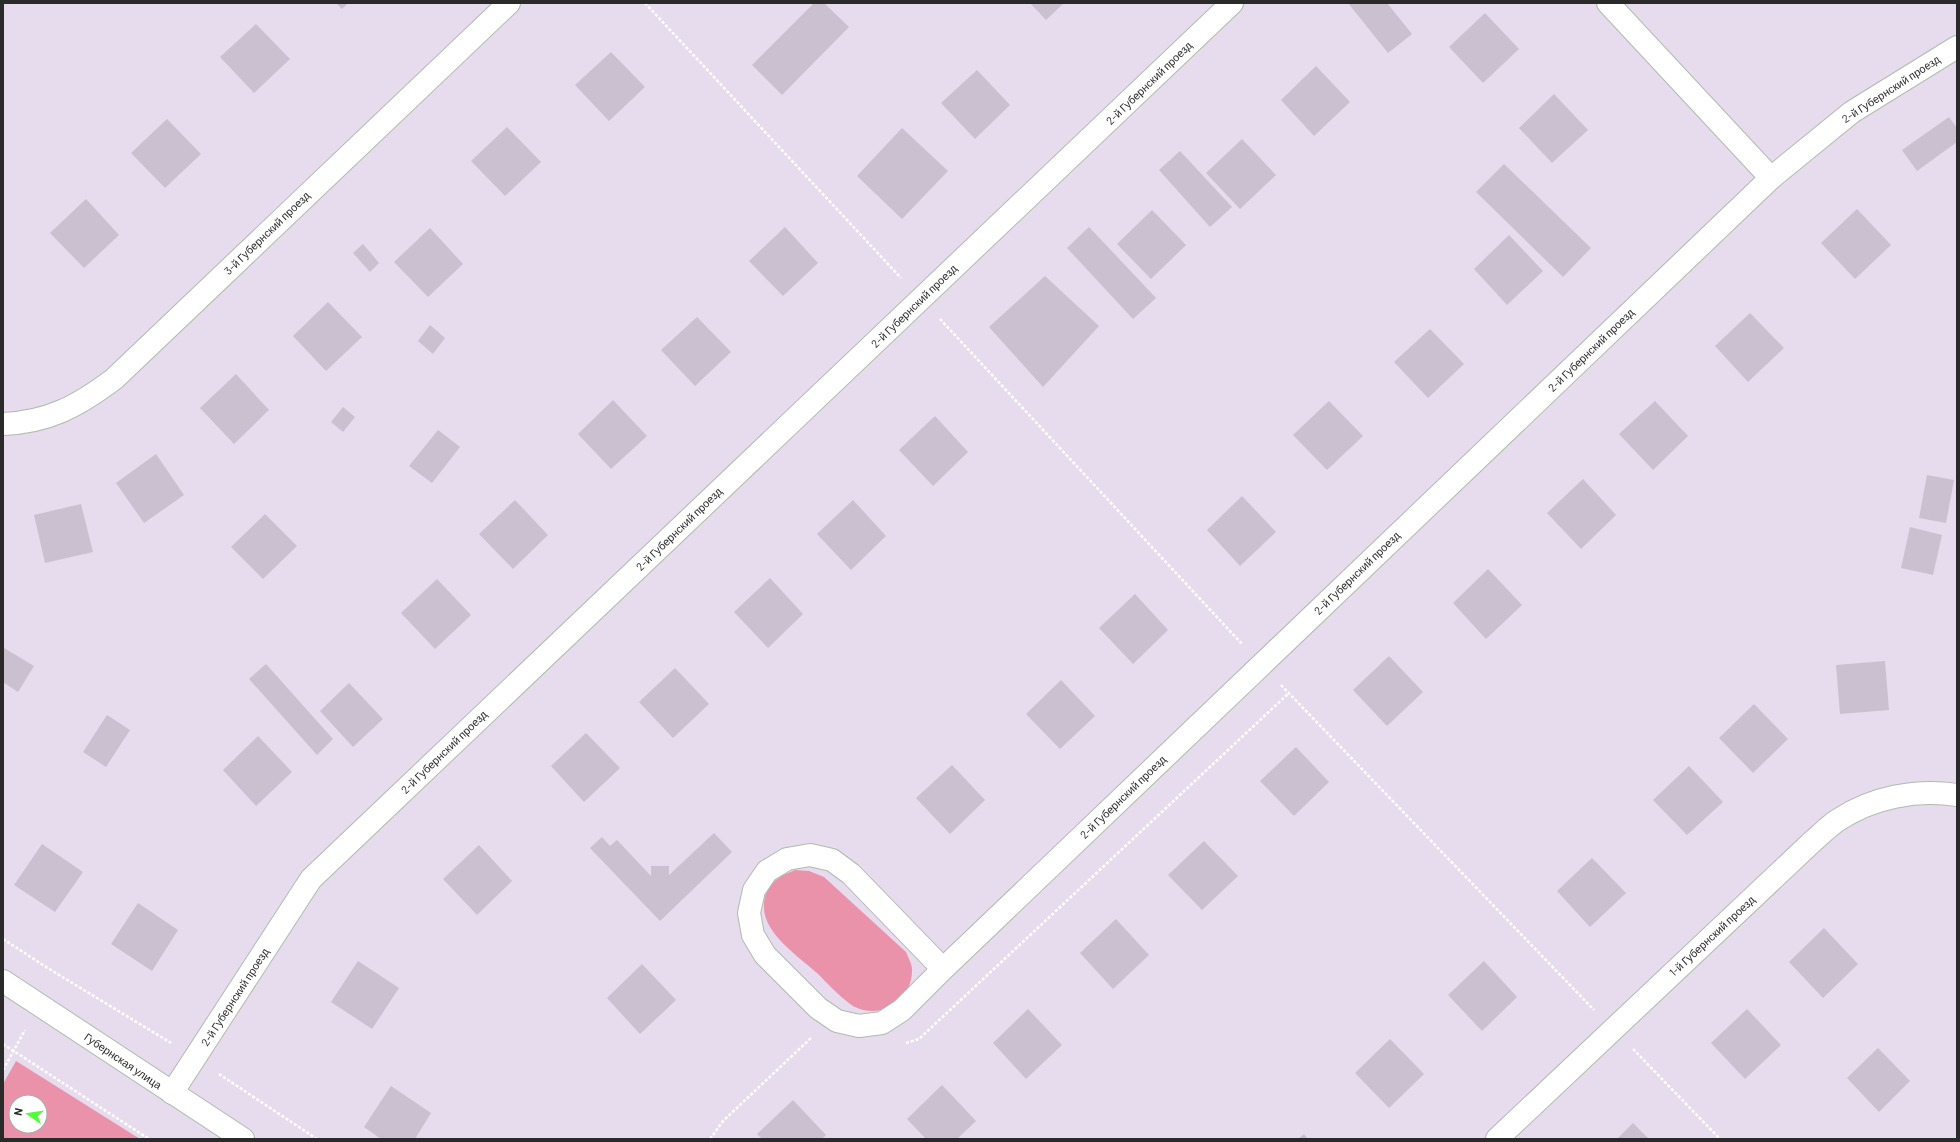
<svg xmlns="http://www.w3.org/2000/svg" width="1960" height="1142" font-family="Barlow,sans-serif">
<rect width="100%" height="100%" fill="#e7dbee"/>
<!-- green -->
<g fill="#ea92aa" fill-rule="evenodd">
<path d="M795,870l14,1 15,6 82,75c2,5 6,12 6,17 1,30 -30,51 -57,38 -10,-5 -29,-25 -38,-34 -22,-20 -63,-45 -51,-79 5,-14 16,-19 29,-24z"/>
<path d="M16,1061l124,78h-137v-55zM16,1102h24v24h-24z"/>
</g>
<!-- building -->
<g fill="#cbc0cf">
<polygon points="336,3 348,3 342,9"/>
<polygon points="814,3 824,3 849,27 782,95 752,65"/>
<polygon points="1030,3 1064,3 1046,20"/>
<polygon points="1348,3 1387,3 1412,34 1388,53"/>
<polygon points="1485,13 1519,49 1483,83 1449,47"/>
<polygon points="256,24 290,59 254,93 220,57"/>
<polygon points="611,52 645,87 609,121 575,85"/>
<polygon points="1316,66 1350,102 1314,136 1281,100"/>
<polygon points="977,70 1010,105 975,139 941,103"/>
<polygon points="1554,94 1588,130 1552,163 1519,128"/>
<polygon points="1949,117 1957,128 1957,142 1917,171 1902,150"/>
<polygon points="167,119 201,154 165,188 131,153"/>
<polygon points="507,127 541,162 505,196 471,161"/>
<polygon points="902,128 948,171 902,219 857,176"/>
<polygon points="1242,139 1276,175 1240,209 1206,173"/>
<polygon points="1180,151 1232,207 1210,227 1159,170"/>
<polygon points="1504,164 1591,248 1563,277 1476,192"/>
<polygon points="86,199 119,235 84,268 50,233"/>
<polygon points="1857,209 1891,245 1855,279 1821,243"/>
<polygon points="1152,210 1186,245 1151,279 1117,244"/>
<polygon points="785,227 818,263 783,296 749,261"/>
<polygon points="1089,227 1156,298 1133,319 1067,248"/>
<polygon points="430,228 463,264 428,297 394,262"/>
<polygon points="1509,235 1543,271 1507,305 1474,269"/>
<polygon points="363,244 379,263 370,272 353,253"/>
<polygon points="1045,276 1099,326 1043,387 989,327"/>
<polygon points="328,302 362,337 326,371 293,336"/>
<polygon points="1750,313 1784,348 1748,382 1715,346"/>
<polygon points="697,317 731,352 695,386 661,350"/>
<polygon points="430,325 445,338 433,354 418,341"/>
<polygon points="1430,329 1464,364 1428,398 1394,362"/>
<polygon points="236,374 269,410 234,444 200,408"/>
<polygon points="613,400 647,436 611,469 578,434"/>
<polygon points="1329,401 1363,436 1327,470 1293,435"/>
<polygon points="1655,401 1688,436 1653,470 1619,434"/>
<polygon points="343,407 355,417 343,432 331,422"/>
<polygon points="935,416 968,452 933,486 899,450"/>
<polygon points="438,430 460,447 432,483 409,466"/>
<polygon points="156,454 184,495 144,523 116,483"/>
<polygon points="1927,475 1954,480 1946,523 1919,518"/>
<polygon points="1583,479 1616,515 1581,549 1547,513"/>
<polygon points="1242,496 1276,532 1240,566 1207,530"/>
<polygon points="515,500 548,535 513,569 479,534"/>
<polygon points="853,500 886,536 851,570 817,534"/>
<polygon points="81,504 93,552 45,563 34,515"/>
<polygon points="265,514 297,546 263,579 231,547"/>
<polygon points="1910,527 1942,535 1933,575 1901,568"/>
<polygon points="1488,569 1522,605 1486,639 1453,603"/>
<polygon points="770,578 803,614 768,648 734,612"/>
<polygon points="437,579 471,615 435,649 401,613"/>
<polygon points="1135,594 1168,630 1133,664 1099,628"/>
<polygon points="4,648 34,666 18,692 3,682"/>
<polygon points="1389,656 1423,692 1387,726 1353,690"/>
<polygon points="1885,661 1889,710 1840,714 1836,665"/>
<polygon points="266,664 333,739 317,755 249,679"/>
<polygon points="675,668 709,704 673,738 639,702"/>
<polygon points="1061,680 1095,716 1060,749 1026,714"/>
<polygon points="349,683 383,719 353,747 320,711"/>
<polygon points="1754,704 1788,739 1753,773 1719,738"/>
<polygon points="107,715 130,730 106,767 83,752"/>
<polygon points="586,733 620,768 584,802 551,766"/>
<polygon points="258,736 292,772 256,806 223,770"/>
<polygon points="1296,747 1329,782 1294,816 1260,781"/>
<polygon points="952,765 985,800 950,834 916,798"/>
<polygon points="1689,766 1723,802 1687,835 1653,800"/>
<polygon points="714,833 732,852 660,921 590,848 602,837 610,846 617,840 651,876 651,866 669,866 669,875"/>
<polygon points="1204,841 1238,876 1202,910 1168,875"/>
<polygon points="42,844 83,872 55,912 14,885"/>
<polygon points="479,845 512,881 477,915 443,879"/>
<polygon points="1592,858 1626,893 1590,927 1557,891"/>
<polygon points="138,903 178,930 152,971 111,944"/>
<polygon points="1116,919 1149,955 1113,989 1080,953"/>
<polygon points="1824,928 1858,964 1823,998 1789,962"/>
<polygon points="358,961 399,988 372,1029 331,1002"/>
<polygon points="1484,961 1517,997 1482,1031 1448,995"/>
<polygon points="642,964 676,1000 640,1034 607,998"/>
<polygon points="1028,1009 1062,1045 1026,1079 993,1043"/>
<polygon points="1747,1009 1781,1045 1745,1079 1711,1043"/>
<polygon points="1390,1039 1424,1074 1389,1108 1355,1073"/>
<polygon points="1878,1048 1910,1081 1879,1112 1847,1078"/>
<polygon points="942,1085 976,1121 957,1139 926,1139 907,1119"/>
<polygon points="391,1086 431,1113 415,1139 381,1139 364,1127"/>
<polygon points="793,1100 826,1135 822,1139 762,1139 757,1134"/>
<polygon points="1633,1123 1649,1139 1617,1139"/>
<polygon points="1304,1134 1308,1139 1298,1139"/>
</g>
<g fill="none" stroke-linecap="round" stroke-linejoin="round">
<!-- street casing -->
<g stroke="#aebcab" stroke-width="24">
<g id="street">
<polyline points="1608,3 1771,178"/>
<path d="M3,424c46,-2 75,-18 111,-45l395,-376"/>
<polyline points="943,969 851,874 832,860 810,855 787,859 767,871 754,890 749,913 753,935 765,955 818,1008 837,1021 859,1026 882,1023 902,1010 943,969 1771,178 1852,112 1957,47"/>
<polyline points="172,1093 311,879 1232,3"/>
<path d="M1497,1139l315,-297c8,-7 17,-16 26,-22 35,-23 78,-31 119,-25"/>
</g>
</g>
<!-- secondary casing -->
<g stroke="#aebcab" stroke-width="24">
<polyline id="secondary" points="3,981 243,1139"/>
</g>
<!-- path -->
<g stroke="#fff" stroke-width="2.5" stroke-dasharray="3 2" stroke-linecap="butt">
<polyline points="645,3 901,278"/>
<polyline points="940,319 1242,644"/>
<polyline points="1281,685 1594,1010"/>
<polyline points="3,939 46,967 171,1043"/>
<polyline points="906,1043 919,1039 1289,693"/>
<polyline points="3,1044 149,1139"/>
<polyline points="1633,1049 1720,1139"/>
<polyline points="3,1070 25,1030"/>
<polyline points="219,1074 317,1139"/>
<polyline points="710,1139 723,1121 811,1038"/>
</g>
<!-- street -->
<use href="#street" stroke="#fff" stroke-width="22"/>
<!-- secondary -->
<use href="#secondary" stroke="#fff" stroke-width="22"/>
</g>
<g text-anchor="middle" stroke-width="3.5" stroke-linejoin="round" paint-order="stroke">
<!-- street labels -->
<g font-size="11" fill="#2a2a2a" stroke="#fff">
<text transform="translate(1149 83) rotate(-44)" y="4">2-й Губернский проезд</text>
<text transform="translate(1891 89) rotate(-33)" y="4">2-й Губернский проезд</text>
<text transform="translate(267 233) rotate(-44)" y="4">3-й Губернский проезд</text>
<text transform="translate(914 306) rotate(-44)" y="4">2-й Губернский проезд</text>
<text transform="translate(1591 350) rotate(-44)" y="4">2-й Губернский проезд</text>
<text transform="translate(679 529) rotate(-44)" y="4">2-й Губернский проезд</text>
<text transform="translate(1357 573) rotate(-44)" y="4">2-й Губернский проезд</text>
<text transform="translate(444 752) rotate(-44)" y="4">2-й Губернский проезд</text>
<text transform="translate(1123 797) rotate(-44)" y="4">2-й Губернский проезд</text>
<text transform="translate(1712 936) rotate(-43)" y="4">1-й Губернский проезд</text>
<text transform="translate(235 997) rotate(-57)" y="4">2-й Губернский проезд</text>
<text transform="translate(123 1061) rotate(34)" y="4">Губернская улица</text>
</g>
</g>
<!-- border -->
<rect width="1960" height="1142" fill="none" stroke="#2a2a2a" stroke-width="8"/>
<!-- north arrow -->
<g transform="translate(28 1114) rotate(283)"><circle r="19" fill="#ffffff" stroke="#aaaaaa"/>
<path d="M0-3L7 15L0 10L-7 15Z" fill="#4fff37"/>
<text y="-6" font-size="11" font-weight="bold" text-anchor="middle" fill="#2a2a2a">N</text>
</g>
</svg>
